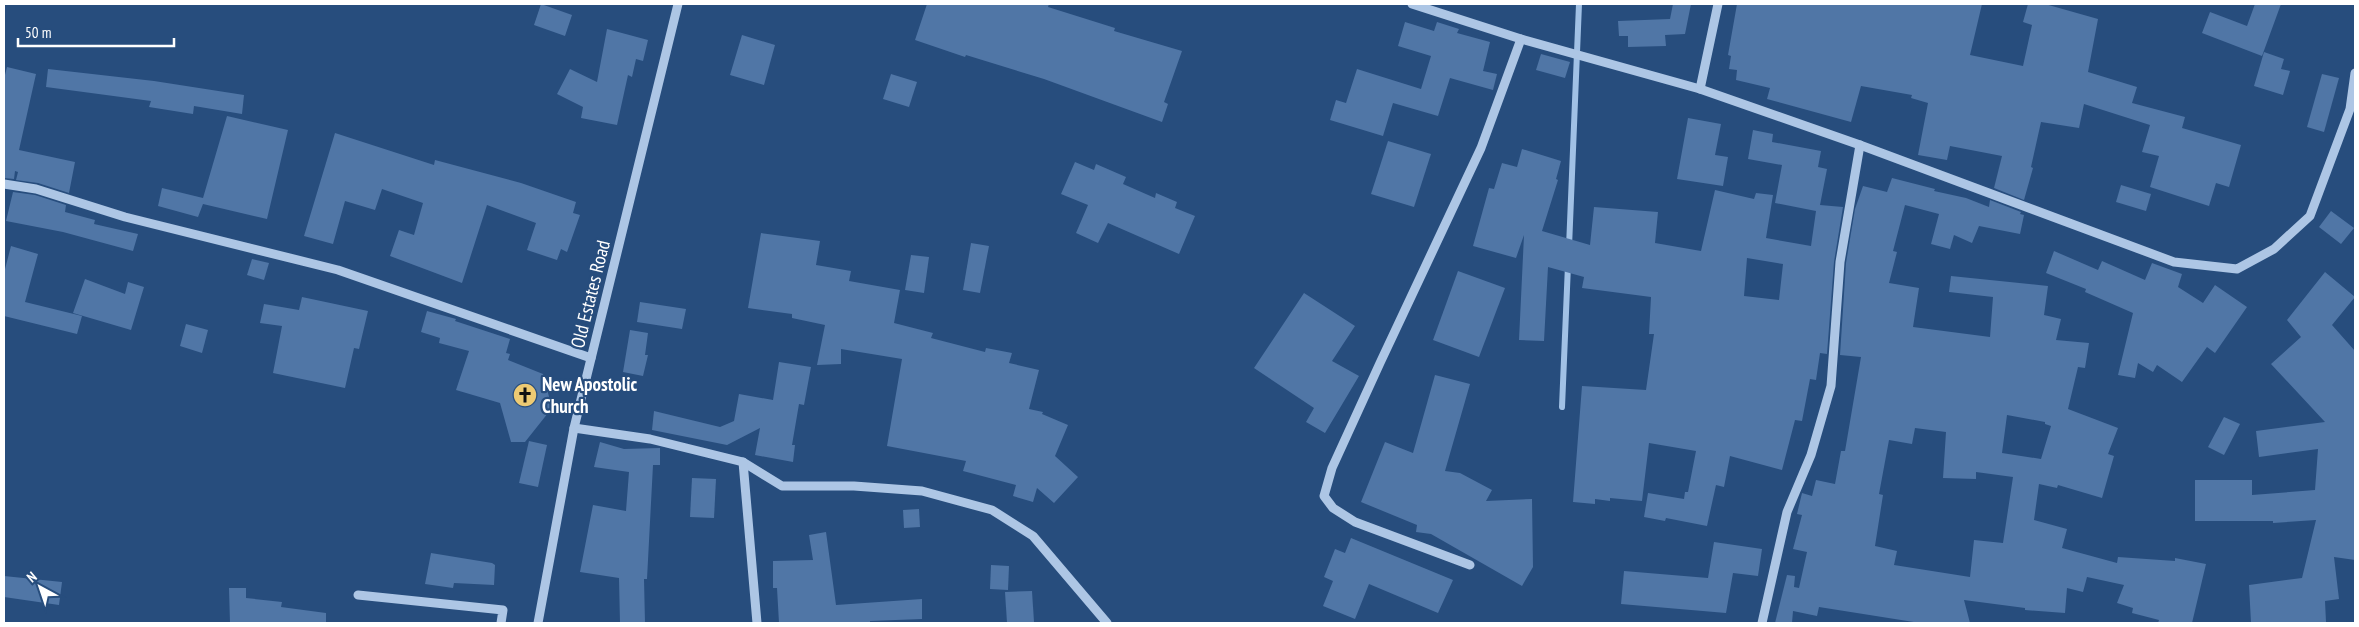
<svg xmlns="http://www.w3.org/2000/svg" width="2359" height="627" font-family="'PT Sans Narrow',sans-serif">
<rect width="100%" height="100%" fill="#274d7d"/>
<g fill="none" stroke-linecap="round" stroke-linejoin="round">
<!-- stream -->
<g stroke="#a1c1e5" stroke-width="6">
<polyline points="1569,247 1579,4"/>
<polyline points="1562,407 1568,265"/>
</g>
</g>
<!-- building -->
<g fill="#5076a6" fill-rule="evenodd">
<polygon points="541,4 572,15 565,36 534,25"/>
<polygon points="927,4 1049,4 1048,7 1115,28 1114,31 1182,51 1164,102 1168,104 1162,122 1044,79 966,55 965,57 915,40"/>
<polygon points="1673,4 1691,4 1685,34 1665,35 1666,46 1628,47 1628,36 1619,36 1618,21 1670,19"/>
<polygon points="1737,4 1982,4 1970,55 2023,66 2032,25 2023,22 2028,4 2045,4 2098,19 2088,72 2137,87 2132,103 2185,117 2182,128 2241,145 2229,187 2216,183 2209,206 2150,187 2159,156 2142,152 2150,125 2084,104 2079,128 2041,122 2031,167 2033,168 2024,200 1994,188 2002,156 1950,146 1947,160 1918,155 1928,103 1911,98 1912,95 1861,86 1851,122 1767,99 1770,88 1736,80 1737,70 1729,69 1731,56 1728,55"/>
<polygon points="2255,4 2281,4 2262,56 2202,33 2210,12 2247,26"/>
<polygon points="1405,22 1434,31 1437,22 1459,29 1457,33 1490,42 1483,71 1497,74 1493,90 1450,78 1438,116 1393,103 1383,136 1330,120 1336,100 1346,103 1357,69 1421,89 1431,56 1398,46"/>
<polygon points="607,29 648,40 643,61 636,59 632,77 628,75 617,125 581,118 583,107 557,94 570,69 597,82"/>
<polygon points="742,35 775,45 764,85 730,75"/>
<polygon points="2264,52 2284,59 2281,69 2290,71 2283,95 2254,86"/>
<polygon points="1541,54 1570,62 1565,78 1536,70"/>
<polygon points="7,67 36,74 19,150 75,162 69,193 38,183 16,180 18,172 15,171 14,179 4,178 4,79"/>
<polygon points="48,69 154,81 244,95 242,114 194,106 193,114 149,107 151,101 46,87"/>
<polygon points="891,74 917,82 909,107 883,99"/>
<polygon points="2322,74 2339,78 2324,132 2307,127"/>
<polygon points="227,116 288,130 267,219 203,204 198,217 158,206 162,188 203,198"/>
<polygon points="1688,118 1721,124 1715,155 1728,157 1723,186 1677,179"/>
<path d="M1753,130l20,4 -1,8 49,9 -3,16 9,2 -7,36 23,2 -9,55 -7,92 -7,-1 -4,27 -6,-1 -8,42 -7,-1 -13,50 -52,-14 -6,31 -8,-2 -9,41 -41,-8 -1,3 -21,-4 4,-24 36,6 1,-7h3l8,-41 -47,-8 -7,58 -32,-3v3l-15,-2v5l-22,-2 9,-116 64,4 8,-56h-5l2,-37 -69,-9 2,-11 -36,-10 -4,74 -25,-1 5,-105 -8,23 -43,-12 16,-58 5,1 8,-26 15,4 5,-18 39,12 -5,18 2,1 -16,51 48,14 4,-38 64,5 -3,31 46,8 14,-61 39,9 2,-6 17,2 -7,43 45,8 5,-35 -41,-8 7,-38 -34,-6zM1747,258l36,6 -4,36 -35,-4z"/>
<polygon points="335,133 434,165 435,160 521,183 576,202 573,213 580,215 567,252 561,249 557,260 527,250 536,223 487,205 462,283 390,256 399,230 414,235 423,203 382,189 375,210 345,201 333,244 304,236"/>
<polygon points="1388,141 1431,154 1414,207 1371,194"/>
<polygon points="1075,162 1094,170 1096,164 1126,177 1123,184 1155,198 1156,193 1177,202 1175,208 1195,216 1179,254 1108,223 1098,243 1076,233 1088,205 1061,194"/>
<path d="M1892,178l43,11 -1,2 32,7 23,9 1,-7 31,12 -1,2 4,1 -4,19 -41,-8 -7,17 -18,-8 -4,14 -19,-5 8,-30 -34,-9 -12,46 4,1 -8,31 30,5 -6,39 77,10 3,-40 -44,-5 2,-16 97,10 -4,29 17,4 -5,21 33,3 -4,25 -7,-1 -10,42 50,19 -10,26 6,2 -12,42 -44,-13 -1,3 -18,-4 -5,36 33,9 -5,19 55,15 1,-6 57,4v-3l31,6 -14,59h-34l1,-3 -27,-7 1,-5 -16,-5 7,-18 -37,-8 -4,15 -16,-4 -2,25 -40,-3v-2l-61,-8 6,23h-50l-101,-16 -2,9 -24,-5 -1,12h-17l12,-48 8,1 -1,11 5,1 8,-36 -14,-3 9,-34 -5,-1 5,-21 10,3 4,-16 19,4 6,-33h4l16,-94 -21,-2 6,-92 9,-54 8,-23 24,6zM2007,415l38,7v2l6,2 -10,33 -39,-6zM1915,428l31,4 -3,46 33,1v-7l37,5 -10,66 -29,-3 -4,37 -76,-12 3,-14 -22,-5 8,-51 -4,-1 10,-54 23,4z"/>
<polygon points="2121,185 2151,194 2146,211 2116,202"/>
<polygon points="13,192 35,195 66,205 65,212 95,220 94,224 138,234 133,251 63,232 6,221"/>
<polygon points="2331,211 2354,228 2341,244 2319,227"/>
<polygon points="761,233 820,241 816,265 851,271 849,281 900,290 894,323 933,333 931,338 985,352 986,348 1012,353 1009,363 1039,370 1029,409 1043,412 1042,414 1068,425 1055,456 1078,477 1054,503 1037,488 1033,502 1013,496 1016,485 963,471 966,461 887,446 902,359 841,349 841,364 817,365 825,325 792,318 792,314 748,308"/>
<polygon points="971,243 989,246 980,293 963,290"/>
<polygon points="11,246 38,254 25,302 82,316 77,334 4,316 4,273"/>
<polygon points="2054,251 2098,270 2102,261 2145,280 2152,263 2182,274 2178,287 2203,303 2215,285 2247,307 2215,353 2207,347 2182,382 2157,365 2153,372 2138,363 2135,378 2118,375 2133,313 2085,292 2086,289 2046,273"/>
<polygon points="911,255 929,257 924,293 905,290"/>
<polygon points="252,259 269,263 264,280 247,275"/>
<polygon points="1458,271 1505,288 1479,357 1433,340"/>
<polygon points="2325,272 2355,297 2332,325 2355,351 2355,560 2334,557 2339,599 2325,601 2326,622 2251,623 2249,585 2302,578 2316,520 2273,523 2273,521 2195,521 2195,480 2252,480 2252,495 2315,490 2318,449 2259,457 2256,431 2325,422 2271,364 2301,337 2287,320"/>
<polygon points="85,279 125,294 128,282 144,287 131,330 73,313"/>
<polygon points="1304,293 1355,326 1332,361 1359,376 1325,433 1306,422 1314,408 1254,368"/>
<polygon points="302,297 368,311 359,349 354,348 345,388 273,373 282,326 260,323 264,304 299,310"/>
<polygon points="640,302 686,309 682,329 637,322"/>
<polygon points="427,311 456,319 455,321 510,339 506,353 510,354 508,360 543,374 552,408 525,442 511,442 500,403 456,390 469,351 439,343 440,338 421,332"/>
<polygon points="186,324 208,330 202,353 180,346"/>
<polygon points="630,330 648,333 645,355 648,355 643,376 623,372"/>
<polygon points="779,362 811,367 804,405 799,404 792,445 795,445 793,462 755,455 760,428 727,445 652,430 654,411 720,427 734,421 739,394 773,400"/>
<polygon points="1435,375 1470,384 1445,471 1460,473 1492,490 1486,501 1532,499 1533,567 1522,586 1431,534 1416,532 1417,525 1361,502 1385,442 1413,453"/>
<polygon points="2224,417 2240,424 2224,455 2208,447"/>
<polygon points="529,441 547,445 538,487 519,483"/>
<polygon points="600,442 624,449 660,448 660,465 653,465 647,579 644,579 645,623 620,623 619,578 580,572 593,505 626,511 629,472 594,467"/>
<polygon points="692,478 716,479 714,518 690,517"/>
<polygon points="919,509 920,527 904,528 903,510"/>
<polygon points="826,532 836,605 922,599 922,619 870,621 870,623 779,623 777,588 773,588 773,561 813,560 809,535"/>
<polygon points="1351,538 1453,580 1438,613 1369,584 1355,619 1323,606 1333,581 1324,577 1335,549 1345,553"/>
<polygon points="1714,542 1762,549 1758,576 1733,573 1726,613 1621,604 1624,571 1708,578"/>
<polygon points="431,553 492,563 495,565 494,585 454,583 453,588 425,584"/>
<polygon points="991,565 1009,566 1008,590 990,589"/>
<polygon points="4,576 62,582 59,605 4,597"/>
<polygon points="229,588 246,588 246,598 282,602 281,607 326,613 326,623 230,623"/>
<polygon points="1032,591 1034,622 1007,623 1005,592"/>
</g>
<g fill="none" stroke-linecap="round" stroke-linejoin="round">
<!-- minor -->
<g stroke="#adc6e5" stroke-width="9">
<polyline points="1412,4 1521,39 1700,89 1860,145 2174,262 2237,269 2274,249 2310,216 2350,109 2355,73"/>
<polyline points="1700,89 1718,4"/>
<polyline points="4,184 36,189 125,217 338,270 591,358"/>
<polyline points="574,428 650,439 743,462 782,486 854,486 922,491 992,510 1033,536 1107,623"/>
<polyline points="743,462 757,623"/>
<polyline points="1470,565 1355,522 1333,508 1324,496 1332,468 1380,363 1481,148 1521,39"/>
<polyline points="358,595 503,610 501,623"/>
<polyline points="538,623 574,428 678,4"/>
<polyline points="1762,623 1787,512 1811,455 1831,386 1840,262 1860,145"/>
</g>
</g>
<!-- icons -->
<defs>
<g id="church-disc" transform="scale(1.25)"><circle r="9.5" fill="#edca73" stroke="#274d7d"/><path d="M-1.2-6h2.4v3.5h3.3v2.4h-3.3V6h-2.4V-.1h-3.3v-2.4h3.3Z" fill="#111"/></g>
</defs>
<g fill-rule="evenodd">
<use href="#church-disc" x="525" y="395"/>
</g>
<g text-anchor="middle" stroke-width="4.5" stroke-linejoin="round" paint-order="stroke">
<!-- street labels -->
<g font-size="19" fill="#fff" stroke="#274d7d">
<text transform="translate(590 294) rotate(-76)" y="7">Old Estates Road</text>
</g>
<!-- poi labels -->
<g font-size="19" font-weight="bold" fill="#fff" stroke="#274d7d" text-anchor="start">
<text x="542" y="391">New Apostolic<tspan x="542" dy="22">Church</tspan></text>
</g>
</g>
<!-- border -->
<rect width="2359" height="627" fill="none" stroke="#ffffff" stroke-width="10"/>
<!-- north arrow -->
<g transform="translate(40 587) rotate(320)" stroke="#274d7d" stroke-width="4" paint-order="stroke">
<path d="M0-4L9 19L0 12L-9 19Z" fill="#ffffff"/>
<text y="-8" font-size="14" font-weight="bold" text-anchor="middle" fill="#ffffff">N</text>
</g>
<!-- scale -->
<path d="M18 38v8h156v-8" fill="none" stroke="#ffffff" stroke-width="2.5"/>
<text x="25" y="38" font-size="15" fill="#ffffff" stroke="#274d7d" stroke-width="4" paint-order="stroke">50 m</text>
</svg>
